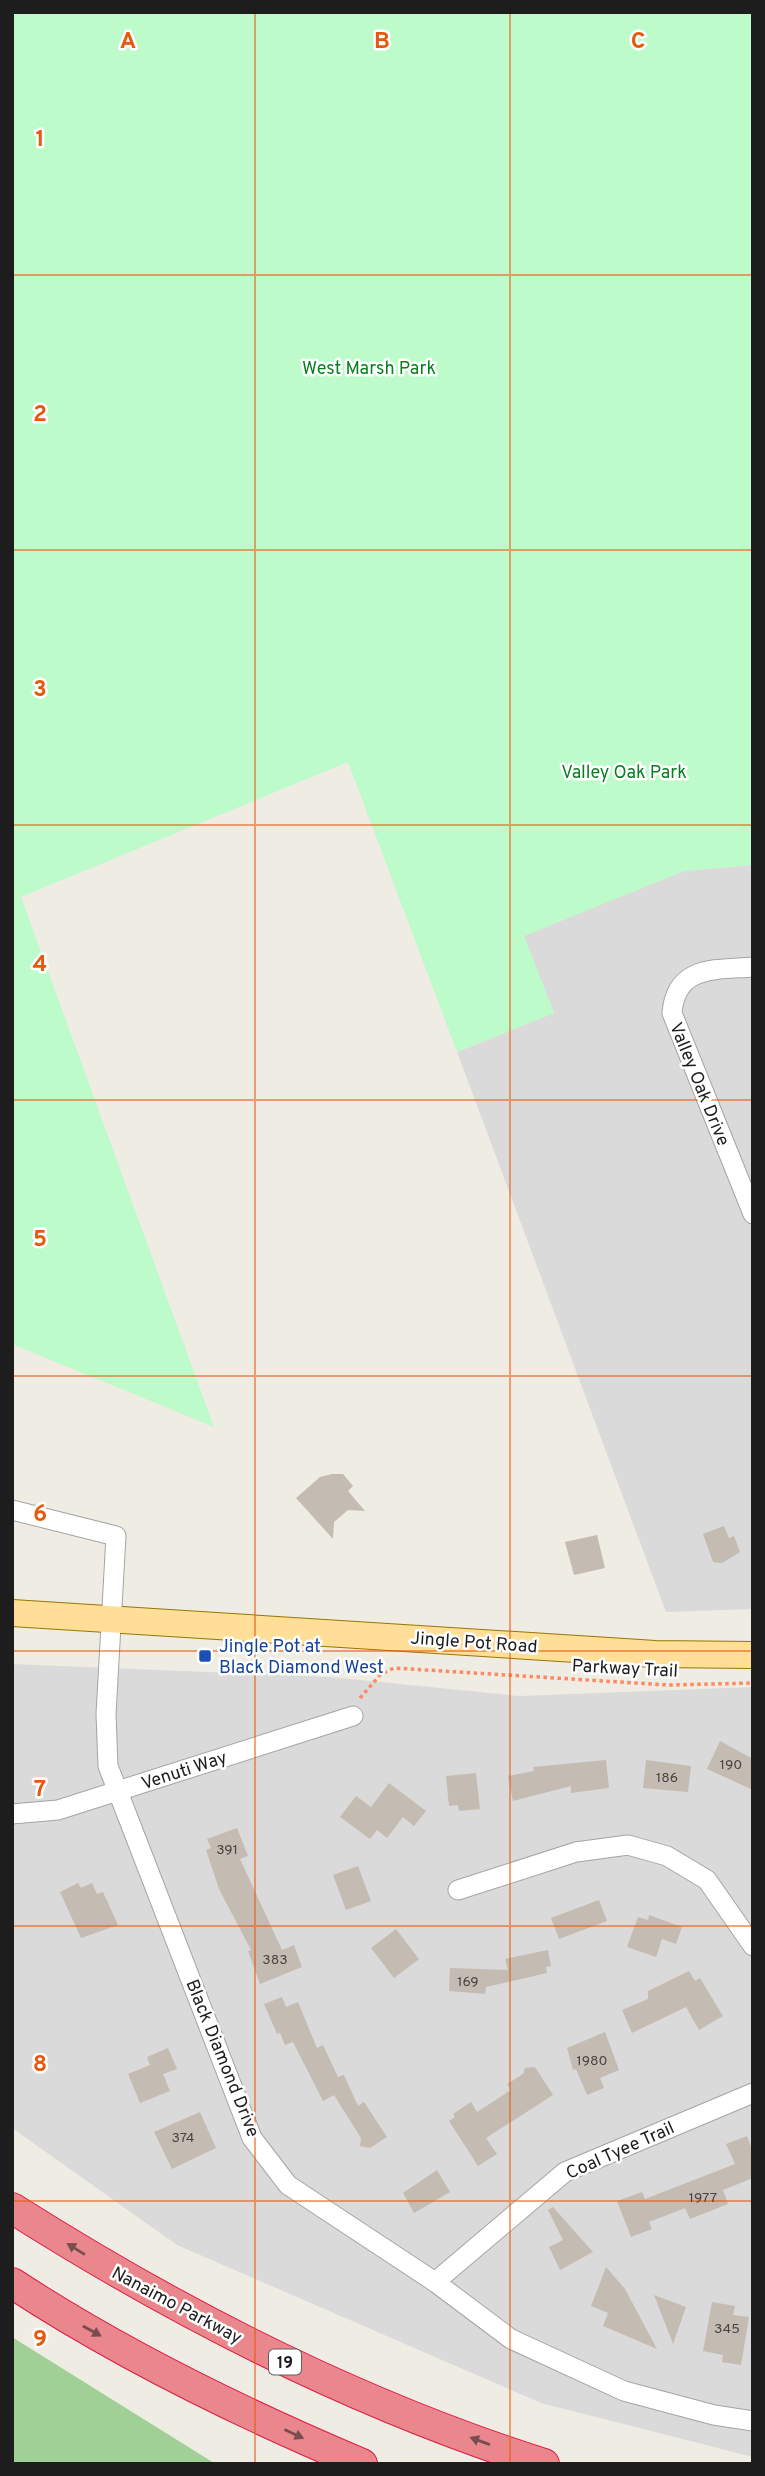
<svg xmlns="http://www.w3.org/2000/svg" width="765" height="2476" font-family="Overpass,sans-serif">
<rect width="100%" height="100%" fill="#efece3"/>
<!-- residential -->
<g fill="#dbdada">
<polygon points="753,865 753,1609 666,1612 457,1052 554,1013 523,936 684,871"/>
<polygon points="12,1664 330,1677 519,1696 753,1687 753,2457 541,2403 177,2245 12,2128"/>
</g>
<!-- forest -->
<polygon fill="#a0d096" points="12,2337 214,2463 12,2464"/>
<!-- park -->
<polygon fill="#bdfbca" points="12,12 753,12 753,865 684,871 524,936 554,1013 457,1052 348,762 21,897 214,1427 12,1344"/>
<!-- building -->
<g fill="#c4bbb2">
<polygon points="332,1474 343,1474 353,1486 348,1491 365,1511 348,1510 334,1522 333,1539 296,1498 320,1477"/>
<polygon points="724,1526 729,1538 734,1536 740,1552 722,1563 713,1562 703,1534"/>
<polygon points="597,1535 605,1568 574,1575 565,1542"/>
<polygon points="720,1741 753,1759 753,1790 707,1769"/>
<polygon points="606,1760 609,1788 571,1793 571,1786 513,1801 508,1776 534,1771 533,1767"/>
<polygon points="646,1760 691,1766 688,1792 643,1788"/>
<polygon points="476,1773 480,1809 459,1811 458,1805 449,1806 446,1776"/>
<polygon points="389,1783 426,1811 414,1826 403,1817 387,1838 377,1830 370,1839 340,1817 356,1796 371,1807"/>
<polygon points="237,1828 248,1856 240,1859 282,1950 294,1945 302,1967 260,1984 248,1951 251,1950 219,1889 206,1850 211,1848 207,1839"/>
<polygon points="358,1866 371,1901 346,1910 333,1875"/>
<polygon points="78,1883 81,1888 92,1883 97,1894 103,1892 118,1925 81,1938 60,1892"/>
<polygon points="599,1900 607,1921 559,1939 551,1918"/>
<polygon points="649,1915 682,1927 676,1944 662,1939 656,1957 627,1947 638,1917 648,1920"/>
<polygon points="396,1929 419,1959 394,1978 371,1948"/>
<polygon points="548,1950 551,1966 546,1967 547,1973 486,1987 485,1994 449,1991 450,1968 508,1970 505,1959"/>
<polygon points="689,1971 695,1981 700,1978 723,2016 699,2030 686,2007 632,2033 622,2010 648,1999 648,1991"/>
<polygon points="282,1997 286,2007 298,2002 317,2048 323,2045 338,2077 344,2075 358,2106 364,2102 387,2137 370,2148 360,2146 361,2138 334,2095 323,2101 293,2042 285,2045 280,2033 277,2034 264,2004"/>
<polygon points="605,2032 619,2070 600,2078 604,2088 587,2095 576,2069 573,2070 567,2048"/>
<polygon points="168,2048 177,2069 163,2074 170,2091 140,2103 128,2074 150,2065 147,2057"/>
<polygon points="535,2067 553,2095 486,2138 497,2154 478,2166 449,2121 455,2117 453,2114 471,2102 477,2112 511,2090 507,2084 523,2074 525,2068"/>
<polygon points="200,2112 216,2148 172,2169 154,2132"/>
<polygon points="747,2136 753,2152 753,2178 723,2190 728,2204 690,2219 685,2208 649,2222 652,2229 631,2237 617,2201 642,2192 645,2199 735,2164 726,2144"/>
<polygon points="437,2170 450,2192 414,2213 403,2193"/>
<polygon points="553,2207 593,2252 560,2270 549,2247 563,2240 548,2210"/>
<polygon points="606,2267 625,2289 657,2349 603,2326 608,2313 591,2306"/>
<polygon points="654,2295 686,2307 673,2344"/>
<polygon points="712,2302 735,2306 733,2315 749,2317 741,2365 722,2362 723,2355 703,2351"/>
</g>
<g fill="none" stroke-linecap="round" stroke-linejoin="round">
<!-- minor casing -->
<g stroke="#a4a4a4" stroke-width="21">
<g id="minor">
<path d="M753,967c-38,3 -77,-2 -81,46l81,201"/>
<polyline points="12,1510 116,1536 106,1714 108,1766 252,2138 288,2185 435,2282 511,2339 624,2391 714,2415 753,2421"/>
<polyline points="12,1814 58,1810 353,1716"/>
<polyline points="458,1890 576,1852 628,1845 667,1856 707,1880 753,1946"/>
<polyline points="435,2282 565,2172 753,2093"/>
</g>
</g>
<!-- major casing -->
<g stroke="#967700" stroke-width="28">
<polyline id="major" points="12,1613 655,1654 753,1655"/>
</g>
<!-- highway casing -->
<g stroke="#df1e48" stroke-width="32">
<g id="highway">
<path d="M12,2208c167,106 343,196 532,256"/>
<path d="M12,2283c110,72 229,130 350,181"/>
</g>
</g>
<!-- path -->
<polyline stroke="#fe8764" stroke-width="3.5" stroke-dasharray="3.5 3.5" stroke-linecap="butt" points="360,1698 381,1674 394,1668 668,1685 753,1683"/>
<!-- minor -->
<use href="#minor" stroke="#fff" stroke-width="19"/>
<!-- major -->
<use href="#major" stroke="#ffdf98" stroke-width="26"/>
<!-- highway -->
<use href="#highway" stroke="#e9878d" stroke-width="30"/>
</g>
<!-- one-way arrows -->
<defs><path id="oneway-solid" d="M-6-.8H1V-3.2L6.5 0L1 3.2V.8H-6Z" transform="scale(1.75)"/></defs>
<g fill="#794d4f">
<use href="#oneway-solid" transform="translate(76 2249) rotate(-148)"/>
<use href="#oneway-solid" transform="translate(92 2331) rotate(29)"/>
<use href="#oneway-solid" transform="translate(294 2434) rotate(25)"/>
<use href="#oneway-solid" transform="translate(480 2441) rotate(-160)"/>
</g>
<!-- grid -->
<path fill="none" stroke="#e8590c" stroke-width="2" stroke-opacity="0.55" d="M255,12v2452M510,12v2452M12,275h741M12,550h741M12,825h741M12,1100h741M12,1376h741M12,1651h741M12,1926h741M12,2201h741"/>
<!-- markers -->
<rect fill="#1a4fb4" stroke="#fff" stroke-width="2.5" x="198" y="1649" width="14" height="14" rx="3.5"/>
<g text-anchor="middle" stroke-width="5" stroke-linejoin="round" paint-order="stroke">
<!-- number labels -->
<g font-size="14" fill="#474442">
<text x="731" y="1769">190</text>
<text x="667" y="1782">186</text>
<text x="227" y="1854">391</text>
<text x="275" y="1964">383</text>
<text x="468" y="1986">169</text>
<text x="592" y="2065">1980</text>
<text x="183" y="2142">374</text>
<text x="703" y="2202">1977</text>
<text x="727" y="2333">345</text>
</g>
<!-- shield labels -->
<rect fill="#fff" stroke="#616161" stroke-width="2" x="269" y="2349.5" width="32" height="25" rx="5"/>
<g font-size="16" font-weight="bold" fill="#1d1d1d">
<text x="285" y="2368">19</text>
</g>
<!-- park labels -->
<g font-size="18" fill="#087f20" stroke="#fff">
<text x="369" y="374">West Marsh Park</text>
<text x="624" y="778">Valley Oak Park</text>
</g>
<!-- street labels -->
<g font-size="18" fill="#1d1d1d" stroke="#fff">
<text transform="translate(700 1084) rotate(68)" y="6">Valley Oak Drive</text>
<text transform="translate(474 1642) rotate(4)" y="6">Jingle Pot Road</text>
<text transform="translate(625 1668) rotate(3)" y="6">Parkway Trail</text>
<text transform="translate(184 1770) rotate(-18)" y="6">Venuti Way</text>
<text transform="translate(223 2058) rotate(68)" y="6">Black Diamond Drive</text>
<text transform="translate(620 2150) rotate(-24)" y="6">Coal Tyee Trail</text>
<text transform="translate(177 2305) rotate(28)" y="6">Nanaimo Parkway</text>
</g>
<!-- transit labels -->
<g font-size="18" fill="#164399" stroke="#fff" text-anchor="start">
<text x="219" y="1652">Jingle Pot at<tspan x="219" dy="21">Black Diamond West</tspan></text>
</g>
</g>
<g font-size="23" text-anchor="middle" font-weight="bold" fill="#e8590c" stroke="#fff" stroke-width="5" stroke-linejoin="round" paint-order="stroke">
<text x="128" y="48">A</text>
<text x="382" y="48">B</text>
<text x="638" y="48">C</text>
<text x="40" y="146">1</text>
<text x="40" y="421">2</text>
<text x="40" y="696">3</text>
<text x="40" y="971">4</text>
<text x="40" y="1246">5</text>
<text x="40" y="1521">6</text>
<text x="40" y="1796">7</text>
<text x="40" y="2071">8</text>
<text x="40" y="2346">9</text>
</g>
<!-- border -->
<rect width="765" height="2476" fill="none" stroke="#1d1d1d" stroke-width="28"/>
</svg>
